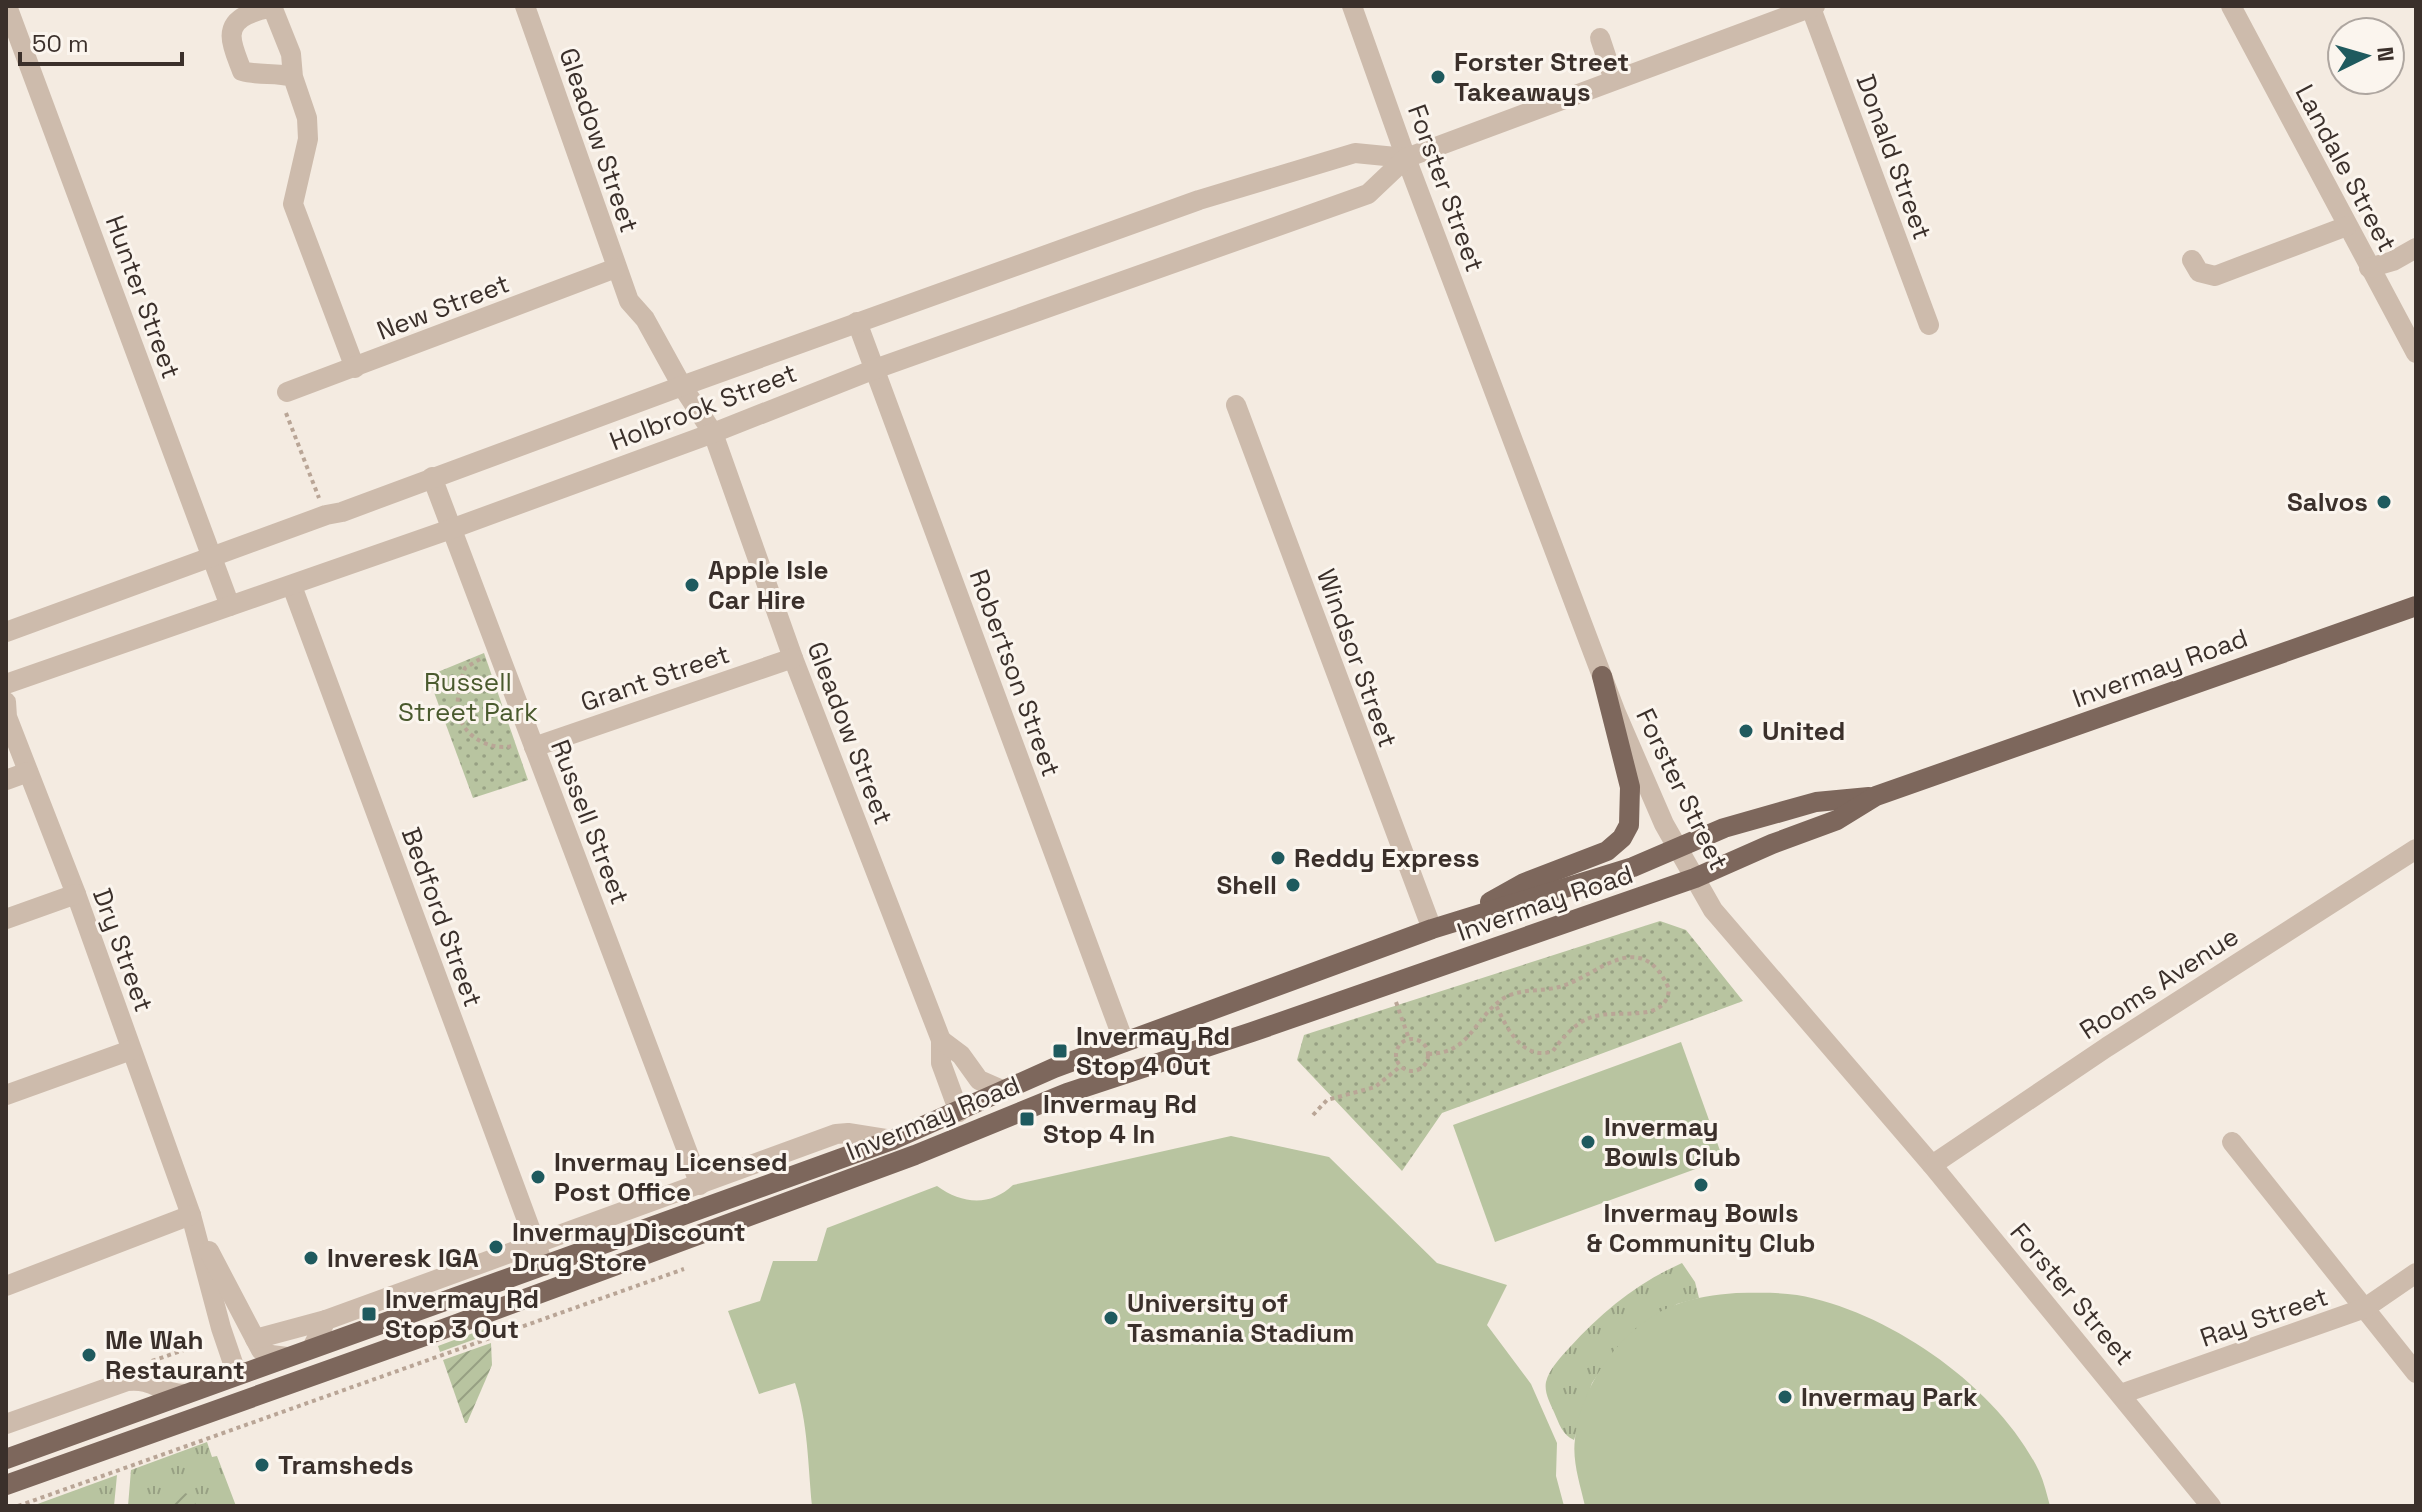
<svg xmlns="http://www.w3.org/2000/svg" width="2422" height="1512" font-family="'Space Grotesk',sans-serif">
<defs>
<pattern id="grass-tufts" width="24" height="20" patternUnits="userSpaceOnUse" patternTransform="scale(2)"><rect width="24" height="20" fill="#b8c4a0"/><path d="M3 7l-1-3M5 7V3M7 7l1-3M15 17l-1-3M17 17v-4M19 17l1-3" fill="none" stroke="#97a083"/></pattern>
<pattern id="park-dots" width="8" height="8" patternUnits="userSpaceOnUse" patternTransform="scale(2)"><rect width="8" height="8" fill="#b8c4a0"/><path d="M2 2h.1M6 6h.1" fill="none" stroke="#97a083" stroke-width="1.8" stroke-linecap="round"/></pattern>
<pattern id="garden-furrows" width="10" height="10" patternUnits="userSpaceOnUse" patternTransform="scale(2)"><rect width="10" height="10" fill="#b8c4a0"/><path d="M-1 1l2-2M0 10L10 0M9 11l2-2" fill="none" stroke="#97a083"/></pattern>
</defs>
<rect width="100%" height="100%" fill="#f4ebe1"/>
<!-- grass -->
<g fill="url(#grass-tufts)">
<path d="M1682,1263l13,19 4,16 -22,6 -62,46 -23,33 -18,57c-12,-5 -15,-17 -20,-28 -4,-9 -10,-20 -8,-30 3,-13 15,-25 24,-35 33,-36 67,-64 112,-84z"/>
<polygon points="484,1329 489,1334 440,1352 438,1346"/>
<polygon points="207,1442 212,1457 217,1456 236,1506 128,1506 131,1470"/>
<polygon points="117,1475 114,1506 32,1506"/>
</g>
<!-- park -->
<g fill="url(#park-dots)">
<polygon points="484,653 528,780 473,798 428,676"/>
<polygon points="1660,921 1686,930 1743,1001 1442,1113 1402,1171 1297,1060 1304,1035"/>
</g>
<!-- garden -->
<g fill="url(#garden-furrows)">
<polygon points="491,1343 492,1365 467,1423 465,1423 443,1360"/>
<polygon points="183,1492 194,1497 196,1506 165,1506 172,1494"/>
</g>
<!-- pitch -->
<g fill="#b8c4a0">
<polygon points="1681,1042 1723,1159 1495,1242 1453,1125"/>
<path d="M1231,1136l98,21 108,106 70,22 -20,40 44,59 26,59 -1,33 8,30h-752c-4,-41 -4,-84 -17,-123l-36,11 -31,-83 32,-10 13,-40h44l10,-33 110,-42c25,18 53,21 76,-1z"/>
<path d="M1736,1293c20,0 41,-1 61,2 92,16 201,92 242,176 5,11 8,24 11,35h-465c-5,-22 -13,-45 -10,-67 6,-55 48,-114 100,-134 20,-8 40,-10 61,-12z"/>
</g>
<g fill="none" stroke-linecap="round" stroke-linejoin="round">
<!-- path -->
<g stroke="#b9a596" stroke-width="4" stroke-dasharray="4 4" stroke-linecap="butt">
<polyline points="286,413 319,498"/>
<path d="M480,659l-15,9c-10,29 -14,58 17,74 11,5 20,6 31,4"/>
<polyline points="1396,1002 1409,1039"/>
<circle cx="1412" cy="1055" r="16"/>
<path d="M1428,1054c44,-1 44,-35 76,-56 17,-10 37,-6 55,-11 38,-10 81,-63 110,2 -3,36 -52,19 -77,28 -16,5 -29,20 -39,34 -30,11 -47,-24 -57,-46"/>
<polyline points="1313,1115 1327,1100 1375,1087 1401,1066"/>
<polyline points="152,1361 204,1343"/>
<polyline points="18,1506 684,1269"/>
</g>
<!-- minor -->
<g stroke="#cdbbac" stroke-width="20">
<polyline points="7,6 230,606"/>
<polyline points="525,6 629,301 645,319 682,386 713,433 793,658 941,1040 941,1063 959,1112"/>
<polyline points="1352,6 1406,158 1616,713 1664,824 1713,910 1932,1165 2211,1506"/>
<polyline points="2231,6 2416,353"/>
<polyline points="1811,8 1929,325"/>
<polyline points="1600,38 1614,80"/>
<path d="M293,77c-17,-5 -34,-1 -51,-6 -8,-22 -21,-44 5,-56 9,-4 16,-7 26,-6l18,45 2,23 14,41 1,21 -15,65 62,164"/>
<polyline points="2192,260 2199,272 2215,276 2347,226"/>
<polyline points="2369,268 2393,261 2416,248"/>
<polyline points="857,322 1124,1042"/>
<polyline points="287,392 616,268"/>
<polyline points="1236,405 1432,929"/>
<polyline points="432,477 700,1185"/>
<polyline points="292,586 544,1266"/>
<polyline points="6,632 326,515 342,512 682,386 1199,200 1355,153 1406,158"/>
<polyline points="6,684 451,529 713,433 875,369 1368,194 1406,158 1815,6"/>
<polyline points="6,702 7,717 76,894 191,1215 221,1328 237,1375"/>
<polyline points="534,747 793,658"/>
<polyline points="6,780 28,772"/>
<polyline points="6,919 76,894"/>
<polyline points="941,1040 961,1055 979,1080 1004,1091"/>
<polyline points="6,1095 131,1050"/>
<polyline points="2232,1142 2416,1373"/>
<polyline points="1932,1165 2107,1047 2416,849"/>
<polyline points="209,1251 261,1350 271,1355 287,1357"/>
<polyline points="6,1286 191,1215"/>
<polyline points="255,1339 326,1320"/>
<polyline points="312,1348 326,1320 836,1134 848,1133 892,1140"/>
<polyline points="2121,1394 2365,1308 2416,1273"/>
<path d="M6,1424l121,-43c29,-3 31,13 59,13"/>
</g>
<!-- major -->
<g stroke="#7d675c" stroke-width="20">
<polyline points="1490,902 1524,883 1607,851 1622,838 1629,825 1630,787 1602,676"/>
<polyline points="6,1459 892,1140 1054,1068 1432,929 1633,867 1724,828 1816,802 1869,797"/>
<polyline points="6,1485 419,1338 915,1155 1067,1093 1252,1032 1695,878 1772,844 1837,820 1876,796 2416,606"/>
</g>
</g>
<!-- markers -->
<g fill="#1f5a5e" stroke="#fbf5ee" stroke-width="3">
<circle cx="1438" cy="77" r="8"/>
<circle cx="2384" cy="502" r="8"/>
<circle cx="692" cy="585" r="8"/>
<circle cx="1746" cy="731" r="8"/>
<circle cx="1278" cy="858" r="8"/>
<circle cx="1293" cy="885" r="8"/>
<rect x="1052" y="1043" width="16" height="16" rx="4"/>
<rect x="1019" y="1111" width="16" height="16" rx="4"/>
<circle cx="1588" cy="1142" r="8"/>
<circle cx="538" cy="1177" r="8"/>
<circle cx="1701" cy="1185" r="8"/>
<circle cx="496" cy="1247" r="8"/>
<circle cx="311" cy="1258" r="8"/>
<rect x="361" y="1306" width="16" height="16" rx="4"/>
<circle cx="1111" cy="1318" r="8"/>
<circle cx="89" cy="1355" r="8"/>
<circle cx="1785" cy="1397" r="8"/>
<circle cx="262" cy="1465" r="8"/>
</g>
<g text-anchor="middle" stroke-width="6" stroke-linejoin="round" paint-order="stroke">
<!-- poi labels -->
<g font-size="26" font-weight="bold" fill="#3b302b" stroke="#fbf5ee" text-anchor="start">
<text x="1454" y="71">Forster Street<tspan x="1454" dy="30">Takeaways</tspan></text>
<text x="2368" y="511" text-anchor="end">Salvos</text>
<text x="708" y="579">Apple Isle<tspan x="708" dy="30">Car Hire</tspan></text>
<text x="1762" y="740">United</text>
<text x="1294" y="867">Reddy Express</text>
<text x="1277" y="894" text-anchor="end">Shell</text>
<text x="1076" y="1045">Invermay Rd<tspan x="1076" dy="30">Stop 4 Out</tspan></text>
<text x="1043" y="1113">Invermay Rd<tspan x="1043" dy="30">Stop 4 In</tspan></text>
<text x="1604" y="1136">Invermay<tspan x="1604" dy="30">Bowls Club</tspan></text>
<text x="554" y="1171">Invermay Licensed<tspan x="554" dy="30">Post Office</tspan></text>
<text x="1701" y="1222" text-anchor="middle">Invermay Bowls<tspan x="1701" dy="30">&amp; Community Club</tspan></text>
<text x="512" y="1241">Invermay Discount<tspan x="512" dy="30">Drug Store</tspan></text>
<text x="327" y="1267">Inveresk IGA</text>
<text x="385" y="1308">Invermay Rd<tspan x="385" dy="30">Stop 3 Out</tspan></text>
<text x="1127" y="1312">University of<tspan x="1127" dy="30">Tasmania Stadium</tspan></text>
<text x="105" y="1349">Me Wah<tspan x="105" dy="30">Restaurant</tspan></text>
<text x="1801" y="1406">Invermay Park</text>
<text x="278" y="1474">Tramsheds</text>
</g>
<!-- street labels -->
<g font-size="26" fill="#3b302b" stroke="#fbf5ee">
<text transform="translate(599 140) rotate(71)" y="9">Gleadow Street</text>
<text transform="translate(1894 157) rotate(70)" y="9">Donald Street</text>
<text transform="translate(2346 168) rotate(62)" y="9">Landale Street</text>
<text transform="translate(1446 188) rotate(70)" y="9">Forster Street</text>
<text transform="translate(143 297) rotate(70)" y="9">Hunter Street</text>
<text transform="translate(443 307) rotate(-21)" y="9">New Street</text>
<text transform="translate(703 407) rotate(-21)" y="9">Holbrook Street</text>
<text transform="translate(1357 658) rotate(70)" y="9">Windsor Street</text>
<text transform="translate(2160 668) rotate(-20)" y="9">Invermay Road</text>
<text transform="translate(1015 673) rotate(70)" y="9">Robertson Street</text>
<text transform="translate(655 678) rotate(-19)" y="9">Grant Street</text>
<text transform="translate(850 733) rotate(69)" y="9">Gleadow Street</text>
<text transform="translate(1682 789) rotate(64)" y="9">Forster Street</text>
<text transform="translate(590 822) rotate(69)" y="9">Russell Street</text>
<text transform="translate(1545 903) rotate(-19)" y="9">Invermay Road</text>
<text transform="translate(442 917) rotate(70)" y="9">Bedford Street</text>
<text transform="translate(123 950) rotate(70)" y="9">Dry Street</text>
<text transform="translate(2159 983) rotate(-33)" y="9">Rooms Avenue</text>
<text transform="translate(933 1118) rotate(-22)" y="9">Invermay Road</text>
<text transform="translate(2072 1294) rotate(50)" y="9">Forster Street</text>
<text transform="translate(2264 1317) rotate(-19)" y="9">Ray Street</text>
</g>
<!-- park labels -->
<g font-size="26" fill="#4a5a2e" stroke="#fbf5ee">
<text x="468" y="691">Russell<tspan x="468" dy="30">Street Park</tspan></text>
</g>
</g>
<!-- border -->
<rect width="2422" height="1512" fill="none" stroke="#3b302b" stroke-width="16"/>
<!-- north arrow -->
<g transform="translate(2366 56) rotate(85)"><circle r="38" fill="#fbf5ee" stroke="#aea6a0" stroke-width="2"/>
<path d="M0-6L14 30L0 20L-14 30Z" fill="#1f5a5e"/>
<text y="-12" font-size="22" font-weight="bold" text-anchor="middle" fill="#3b302b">N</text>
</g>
<!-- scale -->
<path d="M20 52v12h162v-12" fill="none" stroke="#3b302b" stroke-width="4"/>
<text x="32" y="52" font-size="24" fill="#3b302b" stroke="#fbf5ee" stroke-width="6" paint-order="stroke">50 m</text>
</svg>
